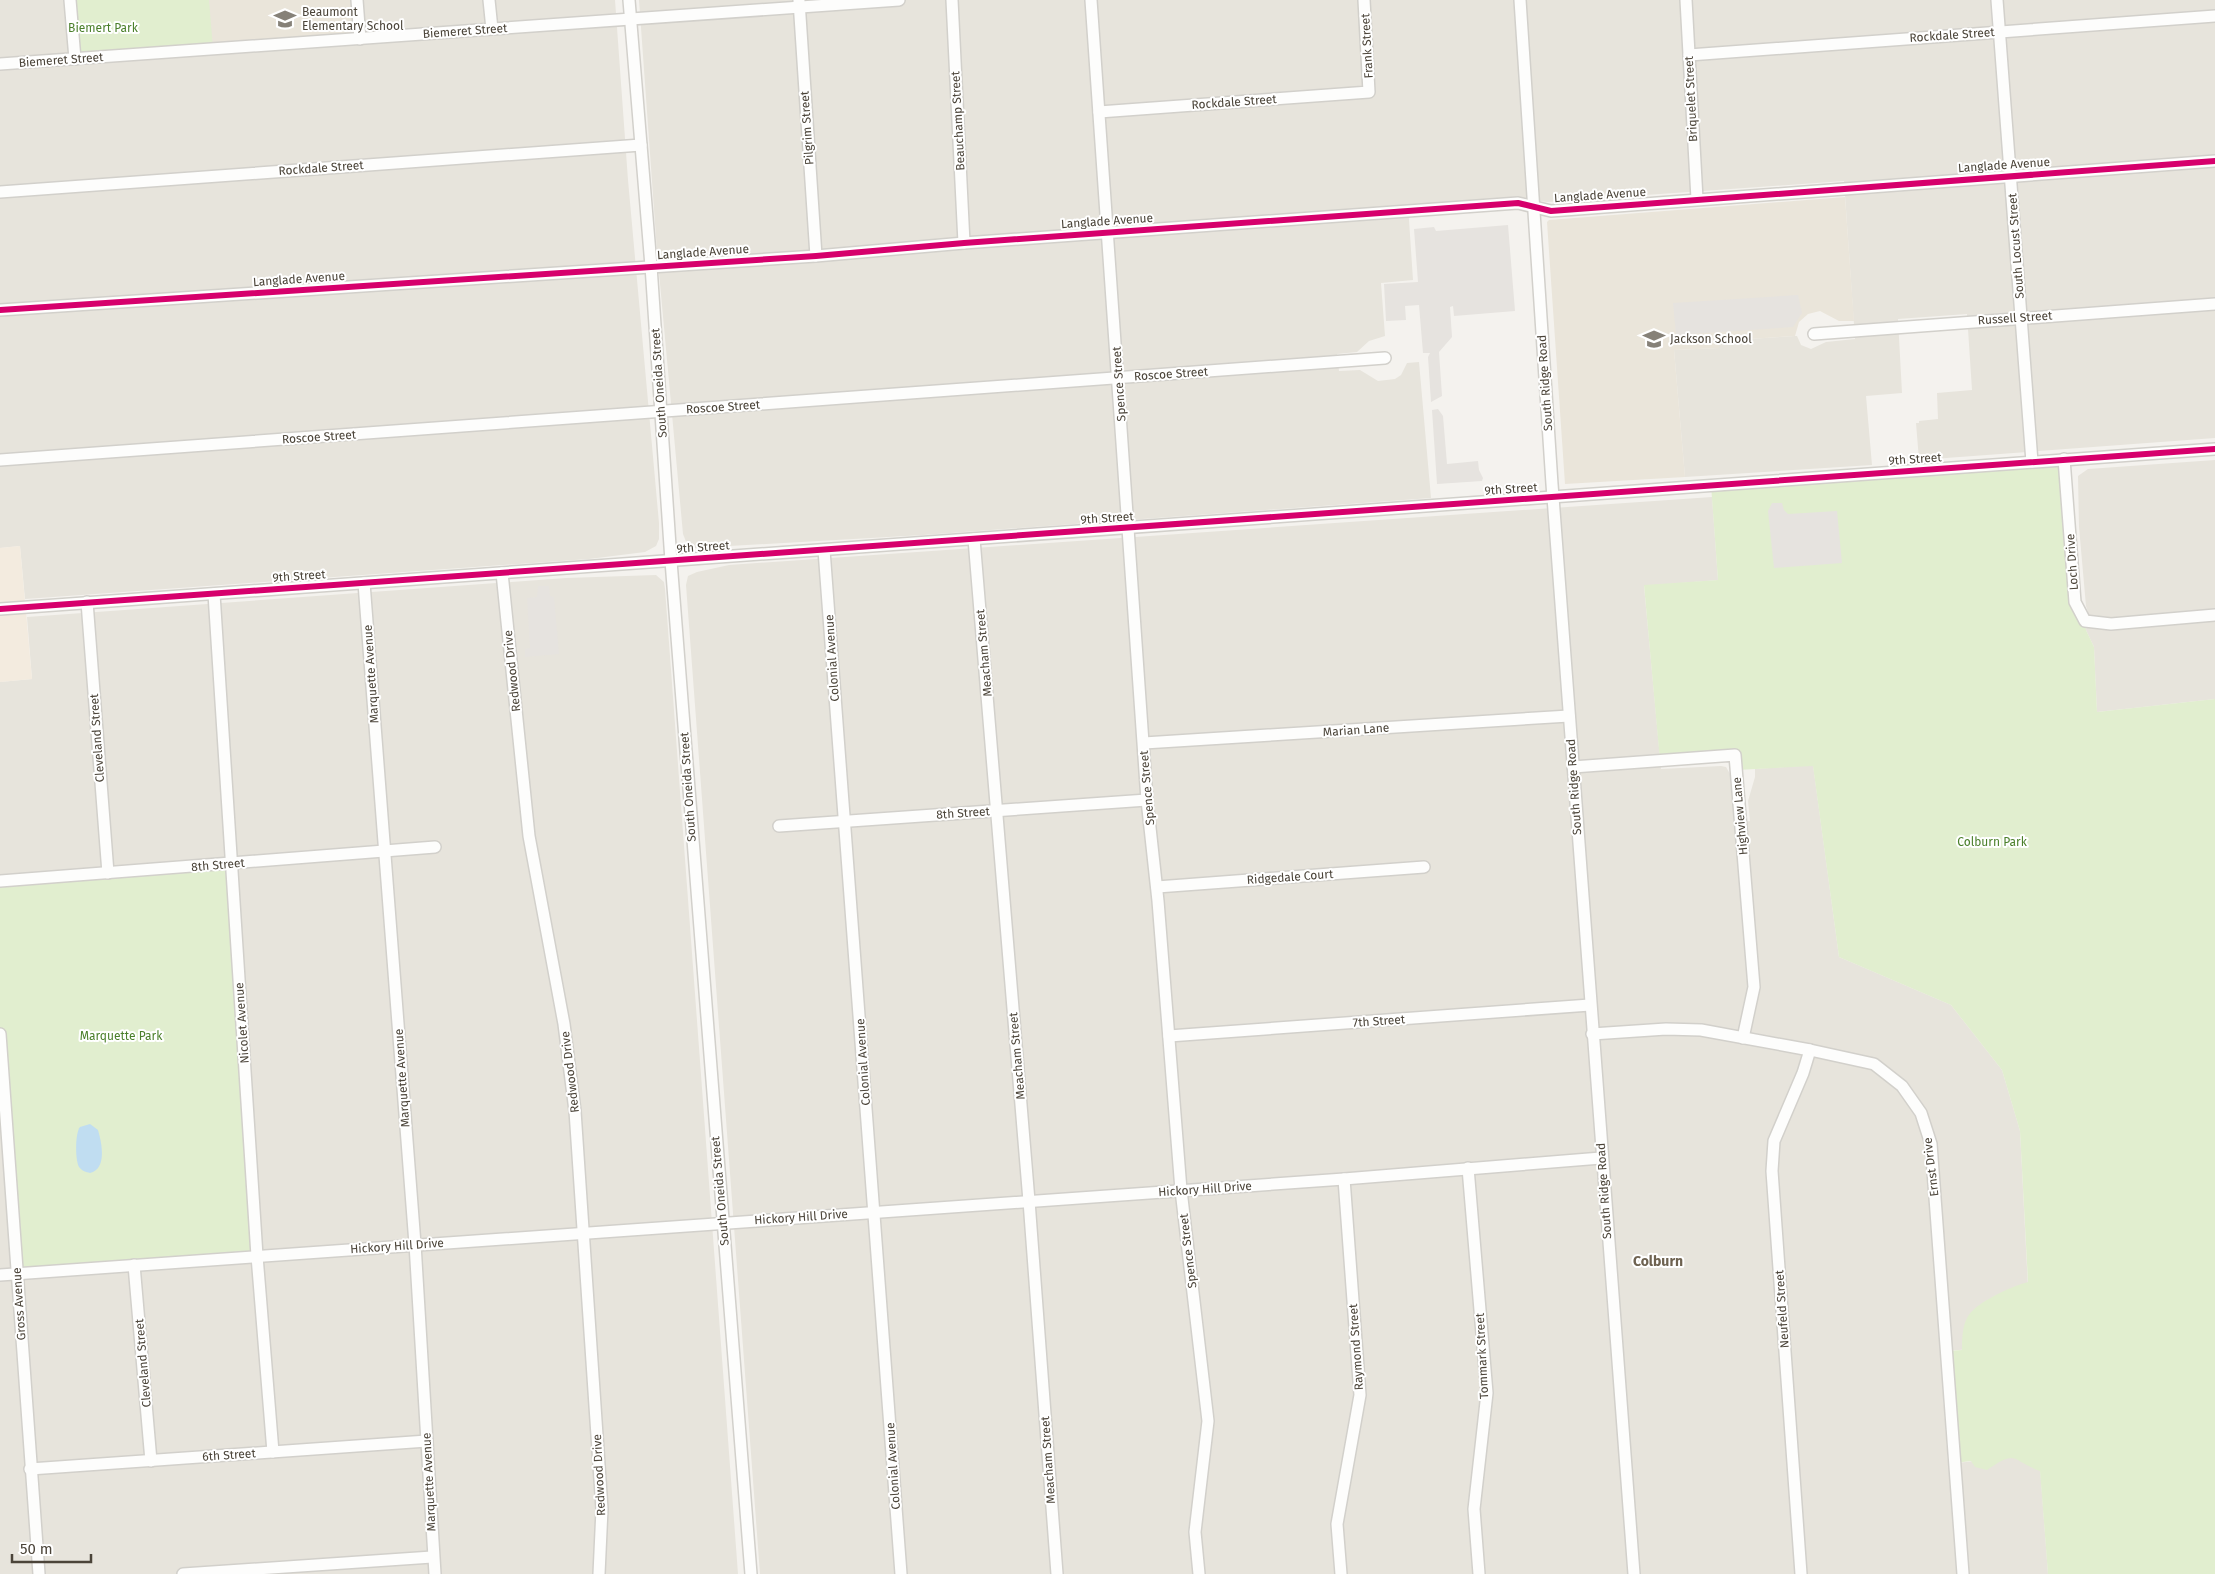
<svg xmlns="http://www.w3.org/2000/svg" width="2215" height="1574" font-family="'Fira Sans',sans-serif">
<rect width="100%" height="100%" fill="#f4f2ee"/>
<!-- residential -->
<g fill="#e7e4dc">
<polygon points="0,0 615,0 628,180 659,523 659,539 656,546 645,552 589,559 25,599 20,546 0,548"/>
<polygon points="639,0 2215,0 2215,438 1919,460 1916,423 1919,423 1919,421 1938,419 1937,393 1972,390 1967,314 1898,319 1902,393 1866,396 1872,465 1685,477 1674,350 1719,348 1718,341 1795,336 1797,336 1801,345 1811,349 1826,342 1855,339 1844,181 1547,202 1516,197 1408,205 1413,280 1381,283 1385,336 1369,341 1357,352 1337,354 1339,371 1360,370 1378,381 1395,379 1401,375 1407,363 1419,362 1431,498 923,535 695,548 687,544 683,534 657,251"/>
<polygon points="2215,460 2215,699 2097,712 2094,647 2086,630 2088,612 2086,606 2079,527 2078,476 2088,469"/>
<polygon points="1712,497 1718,580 1644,586 1661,769 1721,766 1726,767 1730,774 1734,823 1750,821 1748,801 1755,777 1755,769 1813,765 1839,957 1951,1005 2002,1070 2020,1131 2031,1346 1940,1351 1948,1464 2039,1454 2048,1574 760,1574 686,585 688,576 697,572 729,565"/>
<polygon points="656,575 664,582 665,589 738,1574 0,1574 0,682 32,679 27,617 566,578"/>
</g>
<!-- commercial -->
<polygon fill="#f3ebdf" points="20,546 32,679 0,682 0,548"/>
<!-- education -->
<g fill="#eae5da">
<polygon points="209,0 357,0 360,39 213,49"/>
<polygon points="1845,197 1854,321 1839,321 1820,311 1808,314 1799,322 1795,336 1719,341 1719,348 1674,350 1685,477 1565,484 1547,222 1549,220"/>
</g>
<!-- green -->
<g fill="#e1eecf">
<polygon points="70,0 209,0 213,49 75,59"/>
<path d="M2064,459l11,143 10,19 1,9 8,17 3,65 118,-13v875h-167l-8,-103c-30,-11 -22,-22 -53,-1l-12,-3 -4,-6 -16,2 -8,-112 15,-1c0,-10 0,-22 5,-32 7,-15 45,-32 61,-36l-8,-151 -18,-61 -51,-65 -112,-48 -26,-191 -76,4 -2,-14 -75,5 -16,-176 74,-5 -7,-95z"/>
<polygon points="231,864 257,1256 17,1273 0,1034 0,881"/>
</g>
<!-- parking -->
<g fill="#e6e3df">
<polygon points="1508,225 1515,311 1454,316 1453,306 1450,307 1452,337 1439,352 1442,396 1431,402 1428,357 1430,353 1423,353 1419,305 1405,306 1406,320 1386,321 1384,284 1418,282 1414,229 1434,227 1436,231"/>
<polygon points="1798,295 1802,313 1793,327 1676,335 1673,303"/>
<polygon points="1438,409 1443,416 1447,464 1478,461 1479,470 1483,478 1482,481 1437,484 1432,410"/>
<polygon points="1772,503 1782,503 1784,510 1788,514 1837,511 1842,563 1774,568 1768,511"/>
<polygon points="538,586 549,586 550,596 554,597 559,654 525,657 525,649 530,648 527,598 537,597"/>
</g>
<!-- water -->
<path fill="#c0ddf1" d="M90,1124l8,6c4,14 9,39 -8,43 -4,-1 -8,-2 -11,-6 -4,-7 -4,-34 1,-40z"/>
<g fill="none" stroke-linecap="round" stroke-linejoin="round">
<!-- minor casing -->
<g stroke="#d2d0cb" stroke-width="14">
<g id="minor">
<polyline points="70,0 75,59"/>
<polyline points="357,0 360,39"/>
<polyline points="489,0 492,29"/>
<polyline points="629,0 651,266 671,561 751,1574"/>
<polyline points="952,0 964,243"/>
<polyline points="1091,0 1147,800 1158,901 1181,1190 1208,1421 1195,1532 1199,1574"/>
<polyline points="1520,0 1552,484 1634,1574"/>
<polyline points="1686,0 1697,199"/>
<polyline points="1997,0 2032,462"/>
<polyline points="799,1 816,256"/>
<polyline points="1689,55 2215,16"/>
<polyline points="0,64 899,0"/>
<polyline points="1099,112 1369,92 1364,0"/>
<polyline points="0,192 641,145"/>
<polyline points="0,310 816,256 964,243 1518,203 1551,211 2215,161"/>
<polyline points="1814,334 2215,304"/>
<polyline points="2064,459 2075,602 2085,621 2111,624 2215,615"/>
<polyline points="0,460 1385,358"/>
<polyline points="974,539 1029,1201 1057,1574"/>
<polyline points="824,550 901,1574"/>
<polyline points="502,573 529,836 564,1024 575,1111 602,1509 599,1574"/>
<polyline points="364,583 415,1244 435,1574"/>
<polyline points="214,594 257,1256 273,1452"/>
<polyline points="87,602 108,873"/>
<polyline points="0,609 2215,449"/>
<polyline points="1144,743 1569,716"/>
<polyline points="1573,767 1735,755 1754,987 1743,1038"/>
<polyline points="779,826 1147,800"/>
<polyline points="0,881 435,847"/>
<polyline points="1157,887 1424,867"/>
<polyline points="0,1034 39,1574"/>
<polyline points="1592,1034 1666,1029 1701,1030 1810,1050 1874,1064 1902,1086 1921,1113 1931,1144 1963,1574"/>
<polyline points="1169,1036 1590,1005"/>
<polyline points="1468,1168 1487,1393 1474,1509 1479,1574"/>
<polyline points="134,1265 151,1461"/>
<polyline points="0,1275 1344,1179 1601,1158"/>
<polyline points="30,1469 427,1441"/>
<polyline points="183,1574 432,1557"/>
<polyline points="1341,1574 1337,1524 1360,1395 1344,1179"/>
<polyline points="1801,1574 1772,1171 1774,1141 1803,1073 1810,1050"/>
</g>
</g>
<!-- minor -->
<use href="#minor" stroke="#fdfdfc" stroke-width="11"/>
<!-- cycleway casing -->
<g stroke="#fff" stroke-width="9">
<g id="cycleway">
<polyline points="0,310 816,256 964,243 1518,203 1551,211 2215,161"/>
<polyline points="0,609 2215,449"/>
</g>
</g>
<!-- cycleway -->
<use href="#cycleway" stroke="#d6006c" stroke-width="6"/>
</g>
<!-- icons -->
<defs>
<g id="school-bare" transform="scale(1.725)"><path d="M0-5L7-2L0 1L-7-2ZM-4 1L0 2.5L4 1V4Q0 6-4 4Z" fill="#868178" stroke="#fff" stroke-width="2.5" paint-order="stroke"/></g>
</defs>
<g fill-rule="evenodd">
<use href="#school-bare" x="285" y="19"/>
<use href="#school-bare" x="1654" y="339"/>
</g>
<g text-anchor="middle" stroke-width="4" stroke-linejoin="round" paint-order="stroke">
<!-- poi labels -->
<g font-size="12" fill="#4b4439" stroke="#fff" text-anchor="start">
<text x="302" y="16">Beaumont<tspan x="302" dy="14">Elementary School</tspan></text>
<text x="1670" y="343">Jackson School</text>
</g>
<!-- park labels -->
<g font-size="12" fill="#4a7f2a" stroke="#fff">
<text x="103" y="32">Biemert Park</text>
<text x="1992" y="846">Colburn Park</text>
<text x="121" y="1040">Marquette Park</text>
</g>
<!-- street labels -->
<g font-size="12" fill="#4b4439" stroke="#fff">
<text transform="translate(465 31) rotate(-4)" y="4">Biemeret Street</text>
<text transform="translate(1952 35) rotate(-4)" y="4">Rockdale Street</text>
<text transform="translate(1367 46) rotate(-93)" y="4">Frank Street</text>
<text transform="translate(61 60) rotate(-4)" y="4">Biemeret Street</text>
<text transform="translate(1691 99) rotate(-93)" y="4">Briquelet Street</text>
<text transform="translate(1234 102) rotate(-4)" y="4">Rockdale Street</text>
<text transform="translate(958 121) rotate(-93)" y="4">Beauchamp Street</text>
<text transform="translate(807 128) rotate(-94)" y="4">Pilgrim Street</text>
<text transform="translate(2004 165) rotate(-4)" y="4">Langlade Avenue</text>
<text transform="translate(321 168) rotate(-4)" y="4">Rockdale Street</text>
<text transform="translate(1600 195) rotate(-4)" y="4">Langlade Avenue</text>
<text transform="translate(1107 221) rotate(-4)" y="4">Langlade Avenue</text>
<text transform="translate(2016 246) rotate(-94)" y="4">South Locust Street</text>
<text transform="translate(703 252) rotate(-4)" y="4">Langlade Avenue</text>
<text transform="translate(299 279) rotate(-4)" y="4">Langlade Avenue</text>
<text transform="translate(2015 318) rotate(-4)" y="4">Russell Street</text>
<text transform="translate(1171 374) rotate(-4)" y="4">Roscoe Street</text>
<text transform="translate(659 383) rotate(-94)" y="4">South Oneida Street</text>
<text transform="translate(1545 383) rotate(-94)" y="4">South Ridge Road</text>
<text transform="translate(1119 384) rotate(-94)" y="4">Spence Street</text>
<text transform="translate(723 407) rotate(-4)" y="4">Roscoe Street</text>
<text transform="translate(319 437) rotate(-4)" y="4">Roscoe Street</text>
<text transform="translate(1915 459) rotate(-4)" y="4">9th Street</text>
<text transform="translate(1511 489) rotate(-4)" y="4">9th Street</text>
<text transform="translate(1107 518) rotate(-4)" y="4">9th Street</text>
<text transform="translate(703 547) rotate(-4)" y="4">9th Street</text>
<text transform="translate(2072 562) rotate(-94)" y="4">Loch Drive</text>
<text transform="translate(299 576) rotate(-4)" y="4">9th Street</text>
<text transform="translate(984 653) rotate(-95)" y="4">Meacham Street</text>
<text transform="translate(832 658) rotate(-94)" y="4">Colonial Avenue</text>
<text transform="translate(512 671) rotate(-96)" y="4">Redwood Drive</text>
<text transform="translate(371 674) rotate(-94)" y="4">Marquette Avenue</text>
<text transform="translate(1356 730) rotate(-4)" y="4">Marian Lane</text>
<text transform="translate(97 738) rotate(-94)" y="4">Cleveland Street</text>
<text transform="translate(688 787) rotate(-94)" y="4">South Oneida Street</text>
<text transform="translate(1574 787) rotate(-94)" y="4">South Ridge Road</text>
<text transform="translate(1147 788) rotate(-95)" y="4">Spence Street</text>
<text transform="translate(963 813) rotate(-4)" y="4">8th Street</text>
<text transform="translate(1740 816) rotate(-95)" y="4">Highview Lane</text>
<text transform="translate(218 865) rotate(-5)" y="4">8th Street</text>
<text transform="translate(1290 877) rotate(-4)" y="4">Ridgedale Court</text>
<text transform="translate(1379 1021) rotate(-4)" y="4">7th Street</text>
<text transform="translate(242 1023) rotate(-94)" y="4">Nicolet Avenue</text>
<text transform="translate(1017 1056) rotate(-95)" y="4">Meacham Street</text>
<text transform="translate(863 1062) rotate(-94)" y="4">Colonial Avenue</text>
<text transform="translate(570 1072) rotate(-97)" y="4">Redwood Drive</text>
<text transform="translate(402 1078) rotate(-94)" y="4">Marquette Avenue</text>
<text transform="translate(1931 1167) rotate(-97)" y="4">Ernst Drive</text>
<text transform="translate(1205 1189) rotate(-4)" y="4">Hickory Hill Drive</text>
<text transform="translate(720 1191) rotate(-95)" y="4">South Oneida Street</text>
<text transform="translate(1604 1191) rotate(-94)" y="4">South Ridge Road</text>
<text transform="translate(801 1217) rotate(-4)" y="4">Hickory Hill Drive</text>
<text transform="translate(397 1246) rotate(-4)" y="4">Hickory Hill Drive</text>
<text transform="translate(1188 1251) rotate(-97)" y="4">Spence Street</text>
<text transform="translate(19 1304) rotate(-94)" y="4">Gross Avenue</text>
<text transform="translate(1782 1309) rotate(-94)" y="4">Neufeld Street</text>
<text transform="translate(1356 1347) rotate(-94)" y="4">Raymond Street</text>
<text transform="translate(1482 1356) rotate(-93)" y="4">Tommark Street</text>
<text transform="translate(143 1363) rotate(-95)" y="4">Cleveland Street</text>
<text transform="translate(229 1455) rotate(-4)" y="4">6th Street</text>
<text transform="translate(1048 1460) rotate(-94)" y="4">Meacham Street</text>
<text transform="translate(893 1466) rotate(-94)" y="4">Colonial Avenue</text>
<text transform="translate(599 1475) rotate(-93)" y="4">Redwood Drive</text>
<text transform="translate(429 1482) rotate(-93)" y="4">Marquette Avenue</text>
</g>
<!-- neighbourhood labels -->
<g font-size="14" font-weight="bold" fill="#6e6250" stroke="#fff">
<text x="1658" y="1266">Colburn</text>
</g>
</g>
<!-- scale -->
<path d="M12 1554v8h79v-8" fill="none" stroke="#4b4439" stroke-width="2.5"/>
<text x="20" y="1554" font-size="15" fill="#4b4439" stroke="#ffffff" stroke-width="4" paint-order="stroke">50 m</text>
</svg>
